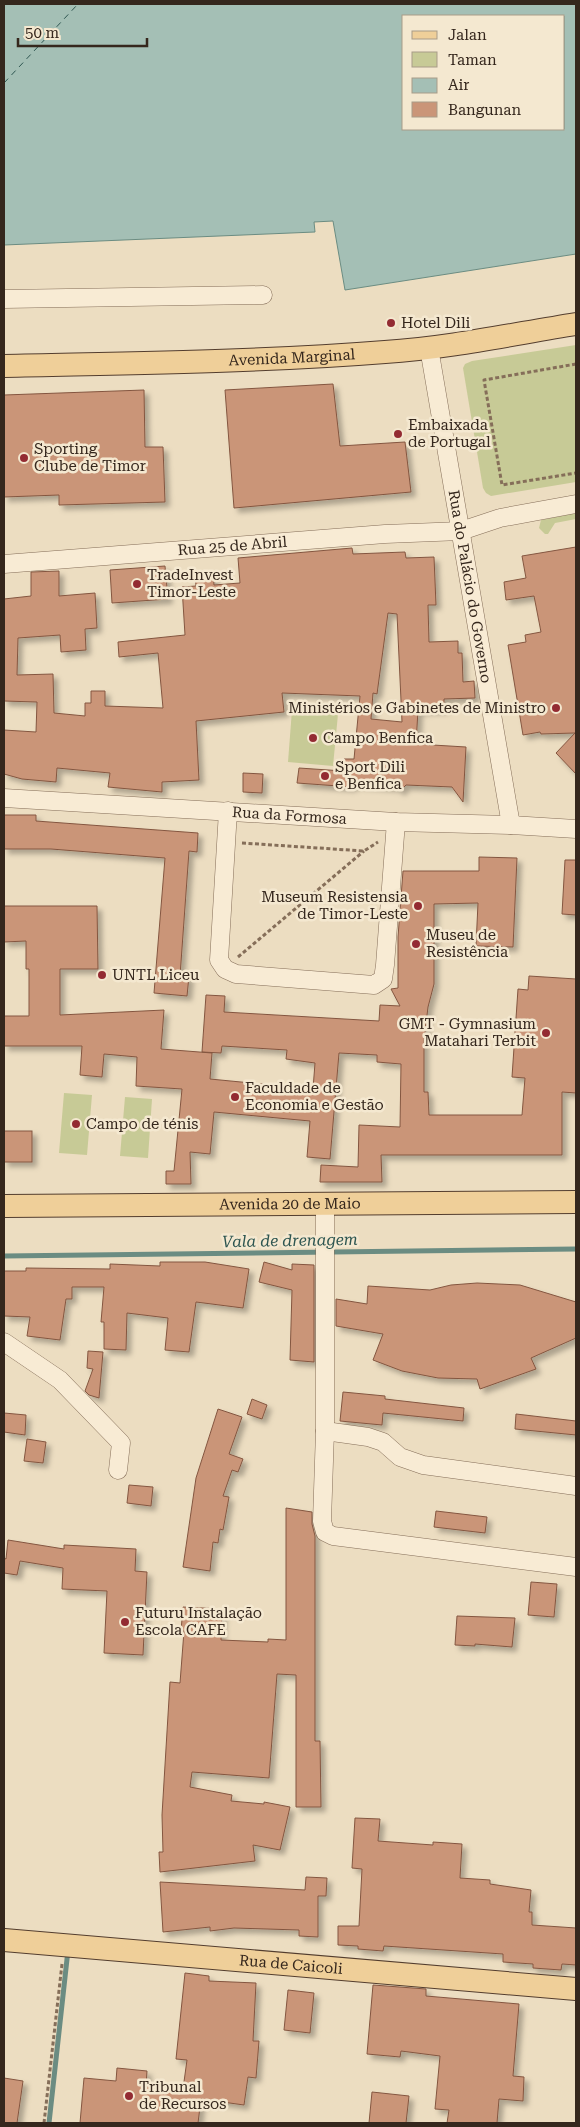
<svg xmlns="http://www.w3.org/2000/svg" width="580" height="2127" font-family="'Roboto Serif',serif">
<defs>
<filter id="shadow"><feDropShadow dx="4.5" dy="4.5" stdDeviation="2.5" flood-color="#0004"/></filter>
</defs>
<rect width="100%" height="100%" fill="#ecddc1"/>
<!-- green -->
<g fill="#c7ca96">
<polygon points="576,345 576,482 491,496 486,493 483,488 463,368 465,364 472,361"/>
<polygon points="576,513 576,519 555,523 548,534 545,534 539,528 541,520"/>
<polygon points="292,710 338,714 333,766 288,762"/>
<polygon points="64,1093 92,1095 87,1155 59,1153"/>
<polygon points="125,1097 152,1099 148,1158 120,1156"/>
</g>
<!-- water -->
<path fill="#a4bfb5" stroke="#6b8c82" fill-rule="evenodd" d="M4,4h572v250l-231,36 -12,-69 -19,1 1,10 -311,13zM404,16h160v113h-160z"/>
<g fill="none" stroke-linecap="round" stroke-linejoin="round">
<!-- stream -->
<g stroke="#6b8c82" stroke-width="5">
<polyline points="4,1256 576,1249"/>
<polyline points="49,2123 68,1950"/>
</g>
<!-- ferry -->
<polyline stroke="#2d5550" stroke-width="1" stroke-dasharray="6 5" stroke-linecap="butt" points="4,83 78,4"/>
</g>
<!-- building -->
<g fill="#ca9578" stroke="#845640" fill-rule="evenodd" filter="url(#shadow)">
<polygon points="333,384 340,446 405,442 411,492 234,508 225,390"/>
<polygon points="144,390 145,447 163,447 165,502 59,505 59,495 4,497 4,395"/>
<polygon points="576,547 576,774 556,753 575,733 541,734 540,732 523,735 508,645 526,642 525,635 541,632 534,596 506,600 504,582 526,578 522,556"/>
<path d="M352,548l1,6 52,-2 1,6 28,-1 2,48h-8l1,37 29,-1v12h4l1,29 11,-1 1,17 -31,1v10l-26,1 -2,34 50,3 -3,55 -11,-15 -46,-2 -6,6 -4,-4 -44,-3v3l-55,-4 2,-15 44,3 1,-12h10l6,-63 -78,-3 2,19 -88,9 3,59 -37,2v10l-54,-5 2,-14 -53,-5 -1,14 -34,-3 -18,-5v-44l32,2 1,-30 -33,-1v-102l27,-3v-24l28,-1v25l36,-3 2,35 -12,1 1,21 -25,2 -1,-17 -42,3 -1,37 36,-1 1,39 31,3v-13h6v-12h14v15l58,2 -5,-55 -39,4 -1,-15 67,-7 -3,-48 14,-1 -1,-14 18,-1 1,14 26,-2 -2,-25zM388,613l9,1 5,108 -31,-3 2,-26 4,1z"/>
<polygon points="165,566 168,599 112,603 110,570"/>
<polygon points="243,773 263,774 262,793 243,792"/>
<polygon points="4,815 36,815 36,821 198,833 197,852 189,851 180,976 189,976 187,996 154,993 165,858 51,849 4,849"/>
<polygon points="479,857 517,858 513,947 476,946 478,903 434,904 434,984 428,1007 424,1040 424,1092 428,1092 429,1115 522,1115 525,1078 512,1077 518,989 528,990 529,976 576,979 576,1093 562,1092 562,1155 381,1155 382,1182 320,1182 321,1165 358,1167 359,1125 400,1127 401,1064 377,1062 377,1055 339,1053 330,1159 307,1157 310,1121 214,1112 210,1154 190,1152 191,1184 166,1184 166,1171 174,1171 182,1089 136,1086 137,1057 104,1054 102,1077 80,1075 82,1046 4,1046 4,1016 29,1016 29,969 26,969 26,941 4,942 4,906 97,906 98,969 60,969 60,1015 164,1010 161,1049 212,1053 210,1079 313,1089 315,1063 286,1059 287,1050 222,1046 221,1053 202,1052 206,995 225,996 224,1012 379,1021 380,1005 400,1006 391,989 398,988 398,937 403,871 479,871"/>
<polygon points="565,860 576,860 576,915 562,914"/>
<rect x="4" y="1131" width="28" height="31"/>
<polygon points="160,1262 205,1262 249,1269 243,1308 196,1302 189,1352 165,1350 168,1318 127,1313 126,1350 104,1349 104,1322 101,1322 104,1287 72,1287 72,1299 66,1299 60,1340 27,1336 30,1317 4,1316 4,1271 26,1271 26,1268 110,1269 110,1264 160,1266"/>
<polygon points="264,1262 292,1270 292,1264 314,1265 314,1362 290,1360 292,1290 259,1282"/>
<polygon points="477,1283 520,1285 576,1302 576,1338 531,1358 536,1369 480,1389 477,1379 438,1378 402,1371 373,1360 383,1334 336,1326 336,1299 367,1304 368,1286 430,1290 451,1285"/>
<polygon points="88,1351 103,1352 99,1398 89,1395 85,1391 93,1369 87,1368"/>
<polygon points="343,1392 385,1396 385,1399 464,1408 463,1421 383,1413 382,1425 340,1421"/>
<polygon points="252,1399 267,1405 262,1419 247,1414"/>
<polygon points="218,1409 242,1417 229,1454 243,1459 238,1472 232,1470 223,1496 229,1497 223,1530 220,1529 218,1543 213,1542 210,1571 183,1567 196,1478"/>
<polygon points="4,1413 26,1415 25,1435 4,1432"/>
<polygon points="516,1414 576,1421 576,1435 515,1429"/>
<polygon points="27,1439 46,1442 43,1463 24,1461"/>
<polygon points="129,1485 153,1487 151,1506 127,1503"/>
<polygon points="286,1508 312,1512 312,1524 315,1536 315,1741 320,1741 321,1807 296,1807 296,1675 277,1674 269,1778 192,1772 190,1787 232,1795 231,1801 264,1804 264,1802 290,1807 280,1850 253,1845 255,1861 160,1872 159,1852 163,1852 162,1815 170,1682 180,1683 184,1631 181,1631 183,1607 222,1609 221,1640 268,1642 268,1639 286,1640"/>
<polygon points="436,1511 487,1517 485,1533 434,1527"/>
<polygon points="8,1540 64,1549 64,1545 136,1549 135,1571 147,1572 143,1655 104,1653 107,1591 62,1589 63,1568 20,1561 17,1575 4,1573 4,1558 6,1559"/>
<polygon points="531,1582 557,1584 554,1617 528,1615"/>
<polygon points="457,1616 515,1618 512,1647 475,1644 475,1646 455,1645"/>
<polygon points="355,1818 380,1819 378,1841 433,1845 433,1842 462,1844 460,1878 490,1880 490,1884 531,1890 529,1912 532,1912 532,1925 576,1928 576,1965 562,1964 561,1970 533,1968 533,1964 503,1962 503,1954 384,1946 383,1951 358,1949 358,1946 338,1945 338,1926 359,1926 362,1869 352,1868"/>
<polygon points="306,1877 327,1878 326,1896 318,1896 318,1937 299,1936 299,1930 234,1928 210,1931 210,1927 163,1932 160,1882 305,1890"/>
<polygon points="185,1973 209,1976 209,1981 256,1983 253,2041 259,2041 256,2078 248,2077 244,2105 201,2099 198,2123 80,2123 84,2078 116,2081 117,2068 147,2071 146,2086 183,2089 187,2060 176,2059"/>
<polygon points="373,1985 426,1989 426,1996 519,2004 513,2076 524,2077 523,2101 499,2099 497,2123 447,2123 449,2110 435,2109 440,2056 401,2051 400,2057 367,2054"/>
<polygon points="288,1990 314,1993 310,2033 284,2030"/>
<polygon points="4,2078 23,2081 17,2123 4,2123"/>
<polygon points="372,2092 409,2096 406,2123 369,2123"/>
</g>
<g fill="none" stroke-linecap="round" stroke-linejoin="round">
<!-- minor casing -->
<g stroke="#856e59" stroke-width="19">
<g id="minor">
<polyline points="4,299 263,295"/>
<path id="s1" d="M429,348l82,477"/>
<path id="s2" d="M4,564l381,-30 76,-3 39,-13 76,-14"/>
<path id="s3" d="M4,798l392,24 115,3 65,4"/>
<polyline points="228,811 219,960 225,969 236,974 374,985 383,979 385,965 396,822"/>
<polyline points="325,1203 325,1431 322,1521 325,1532 333,1536 576,1567"/>
<polyline points="4,1342 60,1380 121,1443 118,1470"/>
<polyline points="325,1431 368,1437 383,1442 400,1457 423,1465 576,1486"/>
</g>
</g>
<!-- major casing -->
<g stroke="#533d2e" stroke-width="24">
<g id="major">
<path id="s4" d="M4,366c127,-3 255,-4 381,-14 64,-4 128,-18 191,-28"/>
<path id="s5" d="M4,1206l572,-4"/>
<path id="s6" d="M4,1940l572,49"/>
</g>
</g>
<!-- path -->
<g stroke="#856e59" stroke-width="3" stroke-dasharray="4 2.5" stroke-linecap="butt">
<polyline points="576,364 484,380 502,485 576,473"/>
<polyline points="242,843 364,851 378,842"/>
<polyline points="238,957 364,851"/>
<polyline points="44,2123 62,1964"/>
</g>
<!-- minor -->
<use href="#minor" stroke="#f8ebd4" stroke-width="18"/>
<!-- major -->
<use href="#major" stroke="#efcf99" stroke-width="22"/>
</g>
<!-- markers -->
<g fill="#932b32" stroke="#f4e8d0" stroke-width="2">
<circle cx="391" cy="323" r="5"/>
<circle cx="398" cy="434" r="5"/>
<circle cx="24" cy="458" r="5"/>
<circle cx="137" cy="584" r="5"/>
<circle cx="556" cy="708" r="5"/>
<circle cx="313" cy="738" r="5"/>
<circle cx="325" cy="776" r="5"/>
<circle cx="418" cy="906" r="5"/>
<circle cx="416" cy="944" r="5"/>
<circle cx="102" cy="975" r="5"/>
<circle cx="546" cy="1033" r="5"/>
<circle cx="235" cy="1097" r="5"/>
<circle cx="76" cy="1124" r="5"/>
<circle cx="125" cy="1622" r="5"/>
<circle cx="129" cy="2096" r="5"/>
</g>
<g text-anchor="middle" stroke-width="5" stroke-linejoin="round" paint-order="stroke">
<!-- poi labels -->
<g font-size="15" fill="#35271d" stroke="#f4e8d0" text-anchor="start">
<text x="401" y="328">Hotel Dili</text>
<text x="408" y="430">Embaixada<tspan x="408" dy="17">de Portugal</tspan></text>
<text x="34" y="454">Sporting<tspan x="34" dy="17">Clube de Timor</tspan></text>
<text x="147" y="580">TradeInvest<tspan x="147" dy="17">Timor-Leste</tspan></text>
<text x="546" y="713" text-anchor="end">Ministérios e Gabinetes de Ministro</text>
<text x="323" y="743">Campo Benfica</text>
<text x="335" y="772">Sport Dili<tspan x="335" dy="17">e Benfica</tspan></text>
<text x="408" y="902" text-anchor="end">Museum Resistensia<tspan x="408" dy="17">de Timor-Leste</tspan></text>
<text x="426" y="940">Museu de<tspan x="426" dy="17">Resistência</tspan></text>
<text x="112" y="980">UNTL Liceu</text>
<text x="536" y="1029" text-anchor="end">GMT - Gymnasium<tspan x="536" dy="17">Matahari Terbit</tspan></text>
<text x="245" y="1093">Faculdade de<tspan x="245" dy="17">Economia e Gestão</tspan></text>
<text x="86" y="1129">Campo de ténis</text>
<text x="135" y="1618">Futuru Instalação<tspan x="135" dy="17">Escola CAFE</tspan></text>
<text x="139" y="2092">Tribunal<tspan x="139" dy="17">de Recursos</tspan></text>
</g>
<!-- street labels -->
<g font-size="15" fill="#35271d" stroke="#f4e8d0">
<text dy="5" stroke="none"><textPath href="#s4" startOffset="288">Avenida Marginal</textPath></text>
<text dy="5" stroke="none"><textPath href="#s2" startOffset="229">Rua 25 de Abril</textPath></text>
<text dy="5" stroke="none"><textPath href="#s1" startOffset="242">Rua do Palácio do Governo</textPath></text>
<text dy="5" stroke="none"><textPath href="#s3" startOffset="286">Rua da Formosa</textPath></text>
<text dy="5" stroke="none"><textPath href="#s5" startOffset="286">Avenida 20 de Maio</textPath></text>
<text dy="5" stroke="none"><textPath href="#s6" startOffset="288">Rua de Caicoli</textPath></text>
</g>
<!-- water labels -->
<g font-size="16" font-style="italic" fill="#2d5550" stroke="#f4e8d0">
<text transform="translate(290 1240) rotate(-1)" y="6">Vala de drenagem</text>
</g>
</g>
<!-- border -->
<rect width="580" height="2127" fill="none" stroke="#35271d" stroke-width="10"/>
<!-- legend -->
<rect x="402" y="15" width="162" height="115" fill="#f4e8d0" stroke="#a89b88"/>
<rect x="412" y="31" width="25" height="8" fill="#efcf99" stroke="#a89b88"/>
<text x="448" y="40" font-size="15" fill="#35271d">Jalan</text>
<rect x="412" y="52" width="25" height="15" fill="#c7ca96" stroke="#a89b88"/>
<text x="448" y="65" font-size="15" fill="#35271d">Taman</text>
<rect x="412" y="78" width="25" height="15" fill="#a4bfb5" stroke="#a89b88"/>
<text x="448" y="90" font-size="15" fill="#35271d">Air</text>
<rect x="412" y="102" width="25" height="15" fill="#ca9578" stroke="#a89b88"/>
<text x="448" y="115" font-size="15" fill="#35271d">Bangunan</text>
<!-- scale -->
<path d="M18 38v8h129v-8" fill="none" stroke="#35271d" stroke-width="2.5"/>
<text x="25" y="38" font-size="15" fill="#35271d" stroke="#f4e8d0" stroke-width="4" paint-order="stroke">50 m</text>
</svg>
